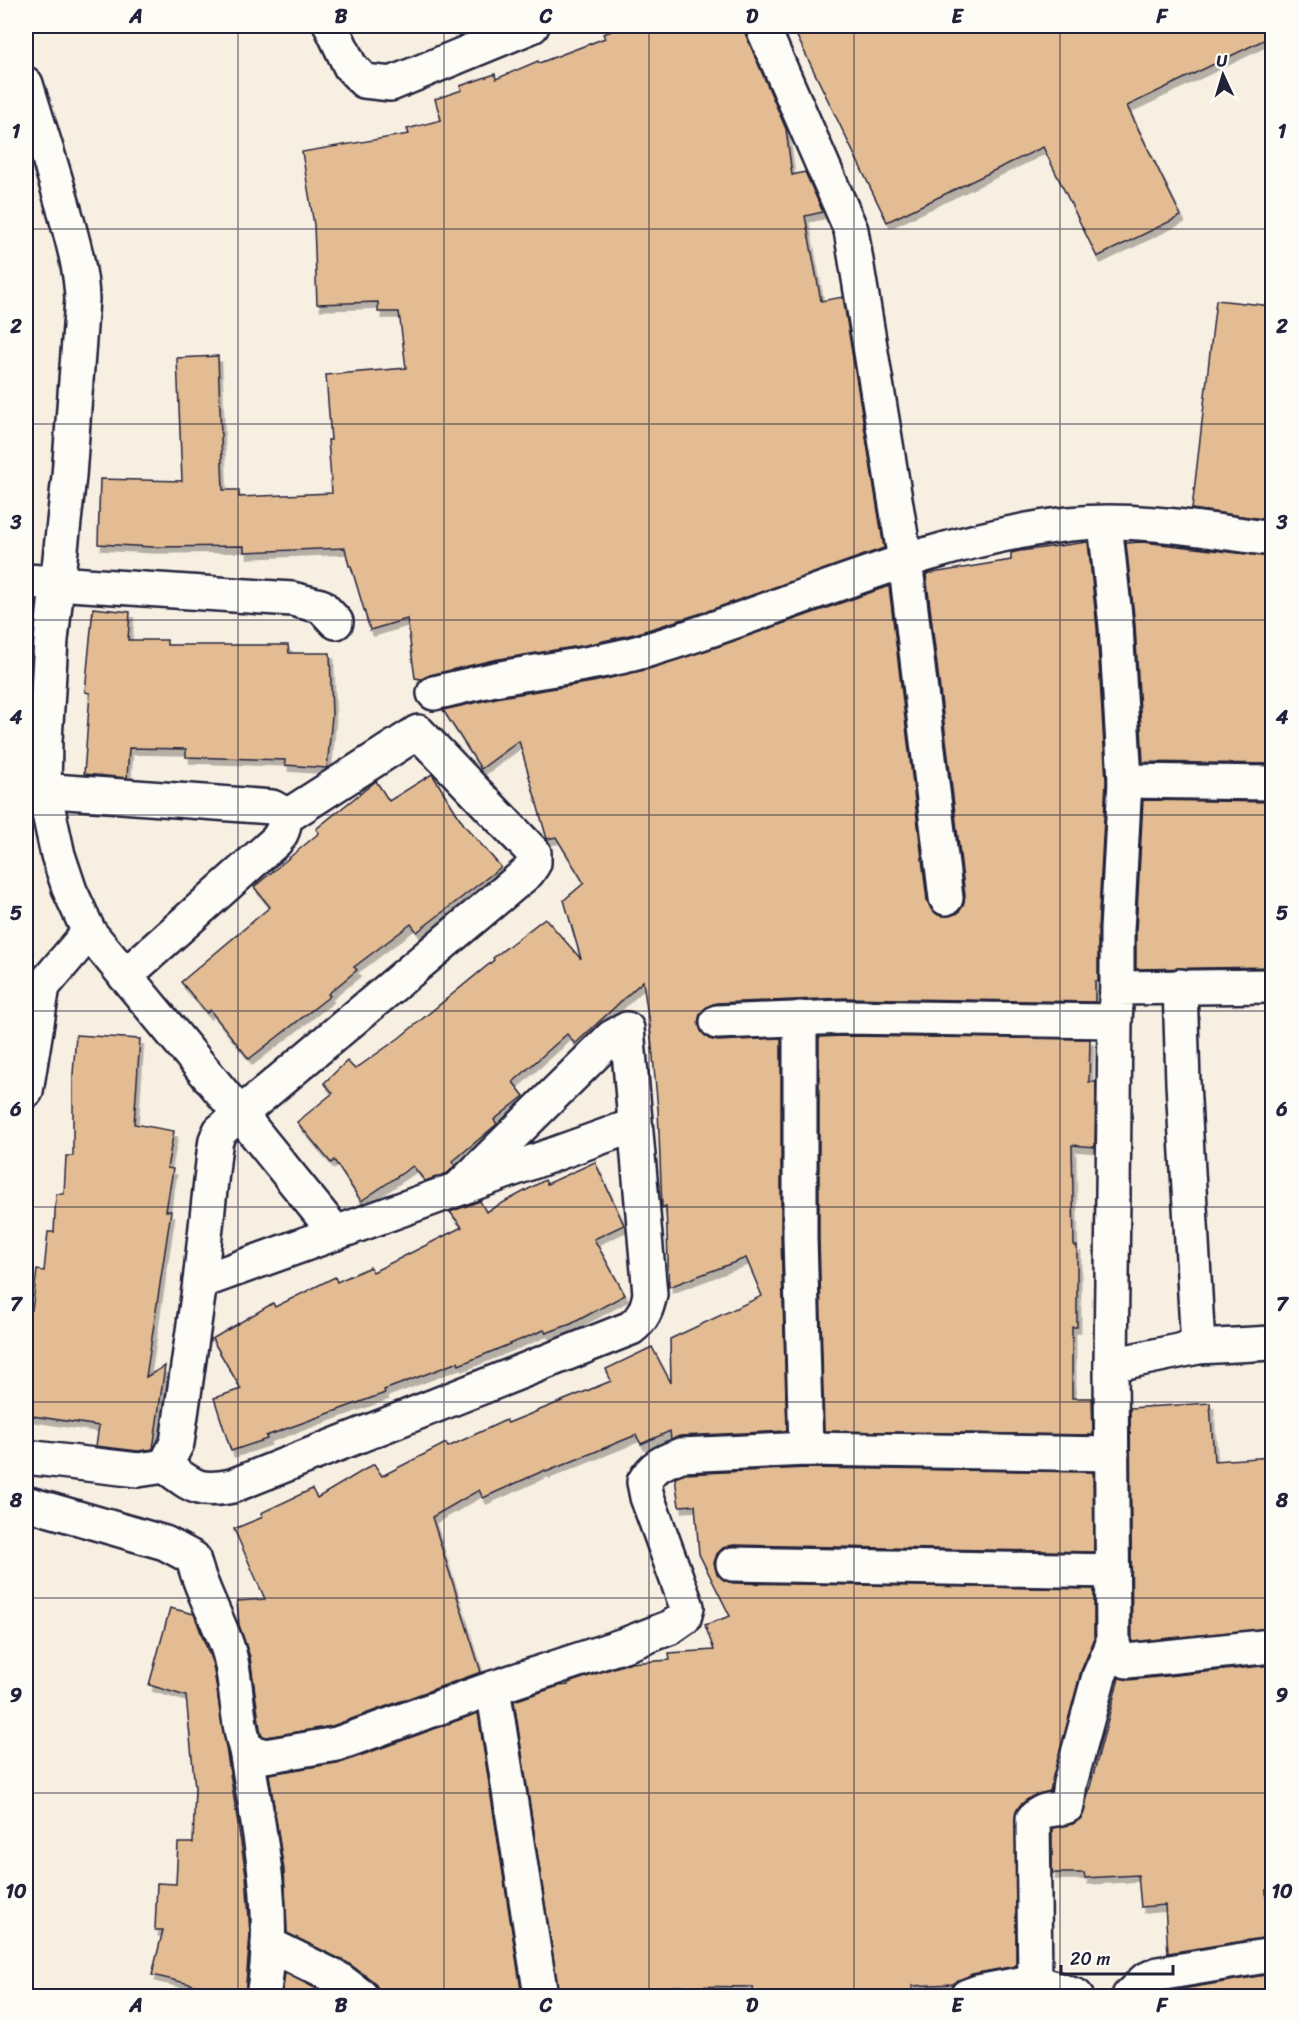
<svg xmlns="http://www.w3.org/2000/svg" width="1298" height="2022" font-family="Sriracha,sans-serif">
<defs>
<filter id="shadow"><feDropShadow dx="3.5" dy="6" stdDeviation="0" flood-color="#0004"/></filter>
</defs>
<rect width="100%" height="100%" fill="#f8efe3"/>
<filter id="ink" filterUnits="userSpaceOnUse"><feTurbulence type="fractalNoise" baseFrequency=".0167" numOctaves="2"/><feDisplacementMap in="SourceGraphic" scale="12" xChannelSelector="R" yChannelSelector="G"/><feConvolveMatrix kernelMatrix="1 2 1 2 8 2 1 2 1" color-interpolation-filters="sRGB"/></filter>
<g filter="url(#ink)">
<!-- building -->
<g fill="#e3bc93" stroke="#22223b" stroke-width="1.5" filter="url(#shadow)">
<polygon points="626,26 744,26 745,33 786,129 792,175 805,172 823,212 805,216 821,301 843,297 884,548 705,612 638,633 586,645 493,660 430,675 422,679 415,678 407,619 370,630 351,566 349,566 345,548 244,552 244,546 153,547 98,544 100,479 182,481 177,358 218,356 223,490 239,490 239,497 332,493 328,440 331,440 326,375 406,368 399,312 378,312 378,302 317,304 314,225 302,152 409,134 407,129 441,120 435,99 462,90 460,86 495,74 496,79 538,61 539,63 605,38 603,34"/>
<polygon points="792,26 1272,26 1272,36 1127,106 1181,216 1097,257 1043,147 887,222"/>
<polygon points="1216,300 1272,306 1272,494 1270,520 1192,509"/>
<polygon points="1088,542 1097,628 1106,781 1098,929 1098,981 1095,981 1095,1002 844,998 716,1003 707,1007 700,1014 698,1023 702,1032 709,1039 718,1041 781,1038 781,1238 787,1431 680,1436 671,1439 670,1431 641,1444 636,1435 546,1472 545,1470 483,1498 479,1490 432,1517 481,1672 332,1726 266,1737 261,1735 250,1657 239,1625 237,1601 265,1599 234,1529 263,1517 261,1513 312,1489 317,1498 374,1464 382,1476 446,1443 448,1447 506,1420 508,1423 611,1381 606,1369 652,1347 671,1383 670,1339 762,1296 746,1258 669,1287 666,1206 662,1208 658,1109 649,1016 648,1017 643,981 575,1044 567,1034 513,1082 524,1096 494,1120 497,1124 452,1162 455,1165 448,1173 425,1181 413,1166 361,1201 334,1160 331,1163 297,1122 333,1093 324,1083 347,1061 355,1069 399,1038 494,960 493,958 545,918 581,959 564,900 584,883 556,837 547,839 519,741 481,769 443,710 501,697 593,682 649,669 717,647 889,586 927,900 931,909 938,915 949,916 958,913 963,906 965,896 926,574 1011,560 1011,553 1020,551"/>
<polygon points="1143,542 1272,557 1272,615 1269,615 1272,651 1272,764 1143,762 1135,625 1126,543"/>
<polygon points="93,608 130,612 128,640 167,640 167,645 288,645 289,653 330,653 332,716 327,768 285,765 285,760 186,757 186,749 129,748 127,778 84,774 90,693 85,692"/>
<polygon points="432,774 464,825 501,867 417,932 411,924 354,967 357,970 328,994 330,996 249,1059 210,1010 207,1013 181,982 270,907 254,887 319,833 316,829 376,781 389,801"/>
<polygon points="1143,800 1272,802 1272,967 1136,969 1136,931"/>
<polygon points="76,1035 140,1039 134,1124 174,1131 167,1168 173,1169 166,1211 171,1211 146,1377 165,1366 153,1449 138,1451 96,1446 99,1426 26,1415 26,1344 30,1310 32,1310 37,1270 44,1271 48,1232 54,1232 56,1194 64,1194 66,1156 73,1156 73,1074"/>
<polygon points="844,1036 1090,1039 1089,1082 1096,1082 1095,1147 1072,1145 1074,1246 1077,1246 1077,1327 1072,1327 1072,1398 1092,1398 1093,1435 824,1431 819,1238 819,1037"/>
<polygon points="595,1162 624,1225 594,1239 625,1295 571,1324 546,1333 544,1330 459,1365 458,1362 384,1390 385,1393 266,1436 267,1439 231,1451 214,1398 241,1389 212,1339 273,1303 275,1307 335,1277 337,1282 370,1267 373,1272 462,1227 450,1212 480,1201 486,1212 545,1180 547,1184"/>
<polygon points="1210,1403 1214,1461 1272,1457 1272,1628 1132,1642 1130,1408"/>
<polygon points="806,1468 1093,1472 1094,1552 733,1545 723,1548 717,1554 714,1563 717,1574 724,1580 733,1583 1094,1589 1094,1640 1081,1671 1050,1791 1031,1797 1020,1805 1016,1812 1016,1966 972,1974 953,1984 912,1986 912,1996 754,1996 753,1987 673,1986 674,1996 559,1996 514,1701 559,1686 568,1685 568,1683 629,1663 670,1660 669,1653 714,1650 705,1625 730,1616 699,1554 695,1505 679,1506 675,1478 685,1474"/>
<polygon points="170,1608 194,1614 213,1665 246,1875 250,1934 245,1996 200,1996 203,1987 152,1975 163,1930 155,1930 157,1883 176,1884 178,1843 193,1843 195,1788 186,1696 149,1685"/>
<polygon points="1272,1665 1272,1889 1266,1890 1269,1937 1168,1953 1165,1905 1141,1907 1138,1875 1085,1878 1084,1873 1052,1873 1052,1828 1073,1824 1082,1817 1119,1678 1129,1680"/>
<polygon points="478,1713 522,1996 379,1996 378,1988 373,1981 348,1963 287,1933 284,1870 269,1774 343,1762"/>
<polygon points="285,1973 327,1994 330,1996 282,1996"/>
<polygon points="1271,1974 1272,1996 1171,1996 1171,1991"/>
</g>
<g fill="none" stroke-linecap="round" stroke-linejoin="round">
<!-- minor casing -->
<g stroke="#22223b" stroke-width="38">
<g id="minor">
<polyline points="331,26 350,66 364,81 391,84 532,26"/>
<polyline points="762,26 851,230 905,560 946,898"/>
<path d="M26,84c13,43 27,85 39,129 8,29 16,56 17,86l-13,177 -18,164 -6,100 -1,51 14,64 12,36 19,41 150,181 97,120"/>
<polyline points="1105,523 1116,626 1125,781 1117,930 1117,988"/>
<polyline points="26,581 292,599 321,606 336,622"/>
<path d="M434,693c28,-6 56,-14 84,-18 48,-8 96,-14 143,-29 135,-42 266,-106 408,-122 68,-7 136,6 203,15"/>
<polyline points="1125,781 1272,783"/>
<path d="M26,789l246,18 9,5c5,12 3,19 -5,29l-151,135"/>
<polyline points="1180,986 1183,1083 1198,1347"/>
<polyline points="1272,986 1117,988 1115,1021 1111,1365 1113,1644 1117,1655 1127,1661 1272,1646"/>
<polyline points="800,1018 800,1238 806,1449"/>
<polyline points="717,1022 844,1017 1115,1021"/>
<polyline points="26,1091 43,986 89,932"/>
<polyline points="200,1282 635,1125"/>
<polyline points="1111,1365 1198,1347 1272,1343"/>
<polyline points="26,1457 138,1470 165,1466 177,1443 200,1282 214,1153 216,1140 220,1131 528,872 534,863 534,853 418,732 284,818"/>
<path d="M165,1466c28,20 32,27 67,20l399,-158c12,-9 16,-19 19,-34l-23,-265 -15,8 -154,152"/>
<path d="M26,1503l139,40 28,15c7,31 25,60 35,91 10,31 7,68 18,101 13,81 32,164 17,246"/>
<polyline points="733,1564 1113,1571"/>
<polyline points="493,1688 541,1996"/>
<path d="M246,1750l19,6 72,-12 156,-56 134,-44 44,-17 13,-9 3,-11 -40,-110 -3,-15c10,-17 19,-20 37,-27l125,-6 306,5"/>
<polyline points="268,1944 337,1978 361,1996"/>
<path d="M1035,1981l-2,-162c12,-13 20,-7 34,-13l3,-23 29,-107 14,-32"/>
<polyline points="967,1996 978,1992 1035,1981 1076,1996"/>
<polyline points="1129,1996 1145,1980 1158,1974 1272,1955"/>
</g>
</g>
<!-- minor -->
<use href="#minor" stroke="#fdfcf7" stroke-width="33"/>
</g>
</g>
<!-- grid -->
<path fill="none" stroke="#22223b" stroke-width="1.5" stroke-opacity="0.55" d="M238,26v1970M444,26v1970M649,26v1970M854,26v1970M1060,26v1970M26,229h1246M26,424h1246M26,620h1246M26,815h1246M26,1011h1246M26,1207h1246M26,1402h1246M26,1598h1246M26,1793h1246"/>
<!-- margin -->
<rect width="1298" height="2022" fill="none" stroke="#fdfcf7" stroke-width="66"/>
<!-- north arrow -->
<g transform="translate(1223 75) rotate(356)" stroke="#fdfcf7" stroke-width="4.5" paint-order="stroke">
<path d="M0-4.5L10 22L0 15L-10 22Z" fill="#22223b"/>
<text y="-9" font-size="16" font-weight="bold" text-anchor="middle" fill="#22223b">U</text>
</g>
<!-- scale -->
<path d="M1061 1965v9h112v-9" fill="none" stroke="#22223b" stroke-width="3"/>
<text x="1070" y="1965" font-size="18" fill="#22223b" stroke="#fdfcf7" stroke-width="4.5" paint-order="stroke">20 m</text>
<rect x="33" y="33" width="1232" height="1956" fill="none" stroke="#22223b" stroke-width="2"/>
<g font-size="20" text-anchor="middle" font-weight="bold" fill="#22223b">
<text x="136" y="23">A</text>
<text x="341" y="23">B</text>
<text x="546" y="23">C</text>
<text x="752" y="23">D</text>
<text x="957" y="23">E</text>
<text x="1162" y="23">F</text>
<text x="16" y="138">1</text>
<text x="1282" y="138">1</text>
<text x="16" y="333">2</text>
<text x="1282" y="333">2</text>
<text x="16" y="529">3</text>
<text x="1282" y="529">3</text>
<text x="16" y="724">4</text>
<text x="1282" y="724">4</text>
<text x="16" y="920">5</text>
<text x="1282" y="920">5</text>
<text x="16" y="1116">6</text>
<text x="1282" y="1116">6</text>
<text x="16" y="1311">7</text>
<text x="1282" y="1311">7</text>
<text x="16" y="1507">8</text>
<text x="1282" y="1507">8</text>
<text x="16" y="1702">9</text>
<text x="1282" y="1702">9</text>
<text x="16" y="1898">10</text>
<text x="1282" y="1898">10</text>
<text x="136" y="2012">A</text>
<text x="341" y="2012">B</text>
<text x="546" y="2012">C</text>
<text x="752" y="2012">D</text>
<text x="957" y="2012">E</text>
<text x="1162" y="2012">F</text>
</g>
</svg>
